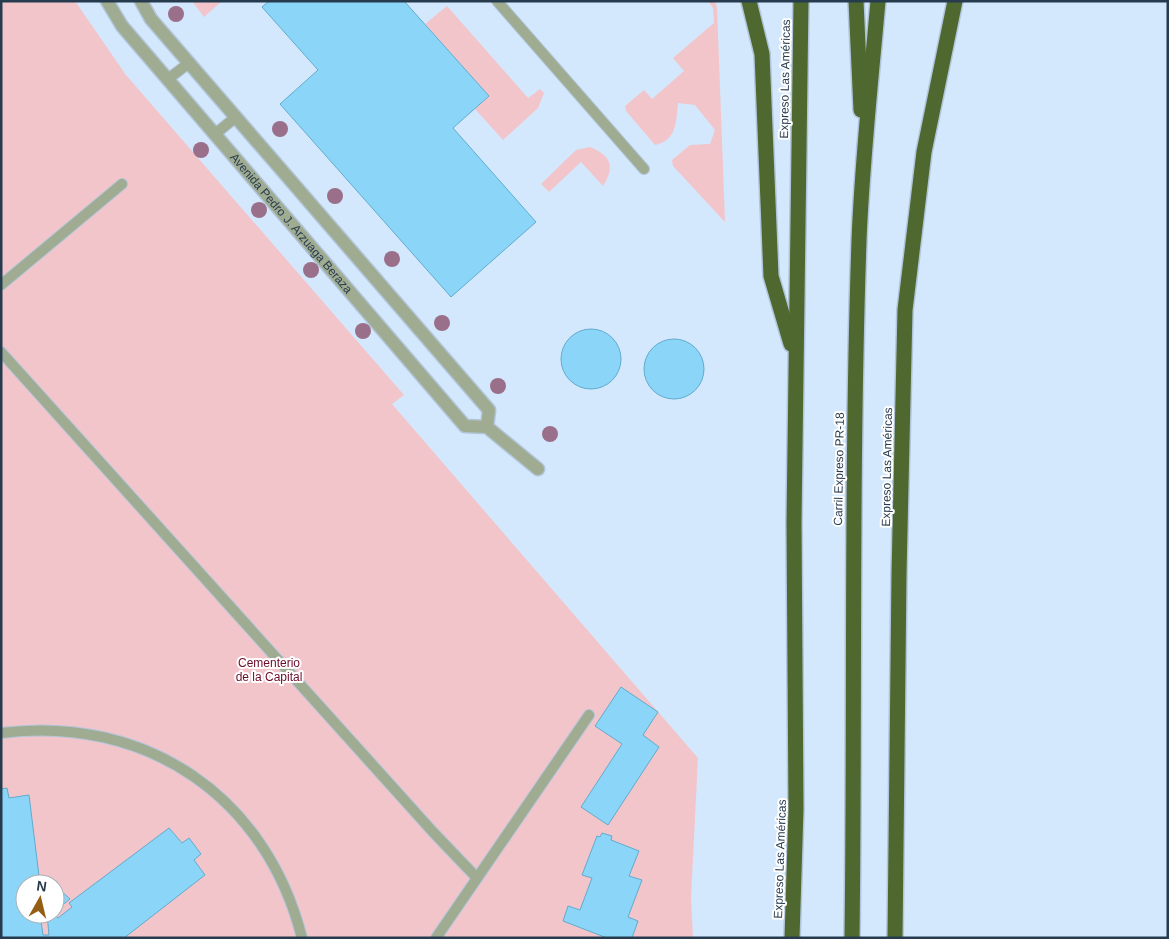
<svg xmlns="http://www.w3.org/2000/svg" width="1169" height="939" font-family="Helvetica,sans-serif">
<rect width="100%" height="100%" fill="#d4e8fd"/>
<!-- green -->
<g fill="#f2c5cb" fill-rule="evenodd">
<path d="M1,1h74l51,74 278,320 -12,9 306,354 -7,140 2,40h-692zM25,884h30v30h-30z"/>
<polygon points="192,1 222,1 204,17"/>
<path d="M708,1h7l2,6 8,215 -52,-56 -1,-6 18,-15 20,-1 5,-14 -20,-25 -17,-2c-2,19 -1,37 -23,42l-29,-34 -1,-5 19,-16 8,9 32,-28 -11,-13 41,-35 -1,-15z"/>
<polygon points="447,6 528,98 540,89 544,93 538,108 503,140 475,109 489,96 425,24"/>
<path d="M590,147c20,8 26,19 13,39l-22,-24 -32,30 -8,-8 35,-34z"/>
</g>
<!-- building -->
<g fill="#8bd5f8" stroke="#61abcc">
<polygon points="269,1 404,1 489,96 453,128 536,222 451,297 280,104 318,70 262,7"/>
<circle cx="591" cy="359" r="30"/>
<circle cx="674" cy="369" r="30"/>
<polygon points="621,687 658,712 643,735 659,747 608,825 581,807 622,744 595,726"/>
<polygon points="7,788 9,798 29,795 40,884 25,884 25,914 44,914 44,921 41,921 43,935 49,935 47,914 54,914 58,918 72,907 69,903 169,828 182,843 189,838 201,854 194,860 205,875 124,938 1,938 1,789"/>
<polygon points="602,833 612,836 611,840 639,851 629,876 642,880 628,917 638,921 632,938 607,938 563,921 568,906 580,910 592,878 582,875 597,836 600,837"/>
<polygon points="55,888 60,890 70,899 55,911"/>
</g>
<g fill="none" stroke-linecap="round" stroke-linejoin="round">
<!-- lane casing -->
<g stroke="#b1c5da" stroke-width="12">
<g id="lane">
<polyline points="497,1 644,169"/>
<polyline points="168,79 189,63"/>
<polyline points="215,134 236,117"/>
<polyline points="1,285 122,184"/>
<polyline points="1,352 433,832 477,878"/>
<path d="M1,733c145,-18 265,63 301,205"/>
<polyline points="436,938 589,715"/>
</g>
</g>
<!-- street casing -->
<g stroke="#b1c5da" stroke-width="15">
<g id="street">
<path id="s1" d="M107,1l15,25 343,400 22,1 51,42"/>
<polyline points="141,1 151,19 489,410 487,427"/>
</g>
</g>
<!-- highway casing -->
<g stroke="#b1c5da" stroke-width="18">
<g id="highway">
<polyline points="749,1 762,54 771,276 791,344"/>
<polyline points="856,1 861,110"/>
<polyline points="792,938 796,809 794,522 801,1"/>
<path d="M852,938c3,-233 -1,-465 7,-697 3,-80 12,-160 19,-240"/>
<polyline points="895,938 899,574 905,310 924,152 955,1"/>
</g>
</g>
<!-- lane -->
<use href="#lane" stroke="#9fac91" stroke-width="10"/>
<!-- street -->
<use href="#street" stroke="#9fac91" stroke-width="12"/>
<!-- highway -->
<use href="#highway" stroke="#4f682f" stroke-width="15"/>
</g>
<!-- trees -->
<g fill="#9a6f8a">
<circle cx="176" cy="14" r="8"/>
<circle cx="280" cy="129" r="8"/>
<circle cx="201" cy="150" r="8"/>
<circle cx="335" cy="196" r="8"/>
<circle cx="259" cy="210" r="8"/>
<circle cx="392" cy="259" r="8"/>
<circle cx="311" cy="270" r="8"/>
<circle cx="442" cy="323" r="8"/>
<circle cx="363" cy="331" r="8"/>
<circle cx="498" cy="386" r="8"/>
<circle cx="550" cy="434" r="8"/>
</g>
<g text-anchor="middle" stroke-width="4" stroke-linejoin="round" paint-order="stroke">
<!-- street labels -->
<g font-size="12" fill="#273b4f" stroke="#fff">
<text transform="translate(785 79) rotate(-89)" y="4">Expreso Las Américas</text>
<text dy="4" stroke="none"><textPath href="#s1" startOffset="289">Avenida Pedro J. Arzuaga Beraza</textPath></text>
<text transform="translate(887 467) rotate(-89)" y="4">Expreso Las Américas</text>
<text transform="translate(839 469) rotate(-89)" y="4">Carril Expreso PR-18</text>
<text transform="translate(780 859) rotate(-88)" y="4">Expreso Las Américas</text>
</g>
<!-- park labels -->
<g font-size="12" fill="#6b0c2b" stroke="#fff">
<text x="269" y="667">Cementerio<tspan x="269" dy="14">de la Capital</tspan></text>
</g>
</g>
<!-- border -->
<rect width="1169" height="939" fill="none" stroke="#273b4f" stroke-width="5"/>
<!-- north arrow -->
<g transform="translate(40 899) rotate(8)"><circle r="24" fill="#ffffff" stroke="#a9b1b9"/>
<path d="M0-4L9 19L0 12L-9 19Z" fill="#945f14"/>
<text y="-8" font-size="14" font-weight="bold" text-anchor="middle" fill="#273b4f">N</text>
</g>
</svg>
